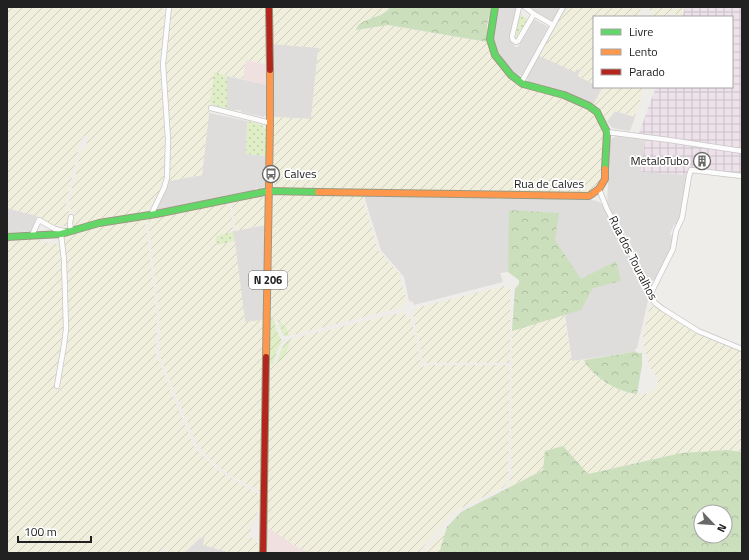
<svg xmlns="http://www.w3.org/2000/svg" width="749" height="560" font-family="'Titillium Web',sans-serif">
<defs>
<pattern id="industrial-grid" width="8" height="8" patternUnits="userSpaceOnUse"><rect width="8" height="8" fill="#ede1ea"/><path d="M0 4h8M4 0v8" fill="none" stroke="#cbc1c8"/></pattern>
<pattern id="farmland-furrows" width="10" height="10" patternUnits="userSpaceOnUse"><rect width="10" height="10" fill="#f0efdd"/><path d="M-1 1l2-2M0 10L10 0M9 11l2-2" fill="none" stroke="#cecdbd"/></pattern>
<pattern id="grass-dots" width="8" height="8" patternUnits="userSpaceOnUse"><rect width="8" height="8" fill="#e0eec7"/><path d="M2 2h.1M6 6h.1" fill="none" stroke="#c0ccab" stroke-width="1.8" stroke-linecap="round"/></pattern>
<pattern id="forest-crowns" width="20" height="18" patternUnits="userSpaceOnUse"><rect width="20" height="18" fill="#ccdfbd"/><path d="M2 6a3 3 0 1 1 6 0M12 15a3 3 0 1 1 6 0" fill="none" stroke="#afbfa2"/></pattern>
<pattern id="garden-furrows" width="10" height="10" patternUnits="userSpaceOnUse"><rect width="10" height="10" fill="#e0eec7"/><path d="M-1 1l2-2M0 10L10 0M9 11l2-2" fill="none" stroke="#c0ccab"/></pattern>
</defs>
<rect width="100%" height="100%" fill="#efedea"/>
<!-- residential -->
<g fill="#dedddb">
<polygon points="499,7 517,7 510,38 511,39 511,41 515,47 518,47 534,19 548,27 522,76 513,73 496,50 493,41 494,31"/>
<polygon points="528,7 560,7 552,22"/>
<polygon points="567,7 594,17 594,41 578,76 594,84 594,87 599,87 602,88 593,106 530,84 528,82 527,77"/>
<polygon points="273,44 320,48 318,51 311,119 274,117"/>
<polygon points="227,76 267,85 266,115 264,117 241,112 241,110 233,110 227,109"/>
<polygon points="615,111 635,117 630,131 616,129 611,127 607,121"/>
<polygon points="209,113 247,121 246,154 266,156 266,183 265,186 260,190 257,188 255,189 253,191 159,210 156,208 169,181 202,175"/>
<polygon points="616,136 645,140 641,172 686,175 686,178 684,201 681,213 678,222 674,225 670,234 674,237 671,249 655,281 647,280 628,238 617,224 607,204 610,142 611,139"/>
<polygon points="364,196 494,198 496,199 500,199 503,198 587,199 597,201 604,205 650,292 637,348 633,352 572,361 565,315 512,331 515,289 519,284 519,280 508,272 500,273 503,282 414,305 413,302 409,301 404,277 381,250"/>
<polygon points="7,208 33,215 34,214 37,216 31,231 7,233"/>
<polygon points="265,225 263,320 245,322 233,231"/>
<polygon points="205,536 203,545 232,553 184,553 200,538"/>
</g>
<!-- commercial -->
<g fill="#f1e0e0">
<polygon points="246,60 266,64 267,85 243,79"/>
<polygon points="267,527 299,548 313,553 266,553"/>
</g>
<!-- industrial -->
<polygon fill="url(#industrial-grid)" points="685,7 742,7 742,178 695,171 686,175 641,172 645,140 639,133 656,87 732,87 732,17 682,17"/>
<!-- farmland -->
<g fill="url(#farmland-furrows)">
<polygon points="7,7 166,7 162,52 159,55 164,126 165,161 164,181 151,208 147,213 97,220 72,229 70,221 75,215 74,213 72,213 69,204 72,187 74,184 81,149 86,148 88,137 84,136 81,139 67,198 66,202 69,212 68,227 52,225 34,214 33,215 7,208"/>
<polygon points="171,7 265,7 266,64 246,60 243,79 214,73 210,104 202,175 169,181 169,135 165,66"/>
<polygon points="272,7 390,7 388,11 379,16 361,23 356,30 388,25 487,42 494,58 513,81 523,87 563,98 593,112 598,119 603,131 603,147 601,178 598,186 591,191 584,194 282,190 278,188 273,182 274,117 311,119 318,51 320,48 273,44"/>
<polygon points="567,7 642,7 637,17 594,17 594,84 578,76 580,71 577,69 575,72 539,56"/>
<polygon points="643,7 685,7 682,17 669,12 667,17 651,17 653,12"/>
<polygon points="599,87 644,87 635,117 615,111 607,121 598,109 593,106 602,89"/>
<polygon points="274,194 364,196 365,199 363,200 377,246 379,251 400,275 400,279 407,301 405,302 403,305 403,307 289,336 286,327 277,318 270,317 272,197 274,199 276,196"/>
<polygon points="259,195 264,198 266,202 265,225 236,231 231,200"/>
<polygon points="229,200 233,226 232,233 216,236 217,245 224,244 235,241 245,322 263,320 261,491 259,491 230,475 212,462 196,443 160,357 159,349 160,330 159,315 148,220 150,216"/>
<polygon points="145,218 157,315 157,334 156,353 157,357 194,447 194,449 198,451 219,471 259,494 261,496 260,506 254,521 251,526 250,538 257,538 257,543 260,545 260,553 232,553 203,545 205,536 200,538 184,553 171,553 162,548 162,553 7,553 7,238 18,236 42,240 42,242 60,244 64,323 63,338 60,354 59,367 55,388 59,389 67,341 68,321 66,259 64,239 65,237 101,225"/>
<polygon points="504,286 507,288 510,289 510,360 508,363 426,363 423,361 413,314 414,314 416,310 416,308"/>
<polygon points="650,306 658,308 690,328 704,336 742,351 742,452 727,450 681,453 587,474 543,470 507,488 511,477 512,331 564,315 572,361 584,360 586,364 601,378 620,390 637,394 646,394 652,392 656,388 658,381 655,374 650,367 644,347 643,334"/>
<polygon points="404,312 404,314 408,316 410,315 422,367 429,365 510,365 508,479 506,484 502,488 457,510 451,515 418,553 313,553 299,548 267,527 269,365 277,363 288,348 290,339"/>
<polygon points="447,527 439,553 423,553"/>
</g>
<!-- grass -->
<g fill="url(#grass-dots)">
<polygon points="520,14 528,20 517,39 515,37"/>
<polygon points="214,72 227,76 227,109 210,104"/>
<path d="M247,121c7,2 16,2 19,9v26l-20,-2z"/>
<polygon points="233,232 235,241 217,245 216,236"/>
</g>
<!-- forest -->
<g fill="url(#forest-crowns)" fill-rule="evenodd">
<path d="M390,7h101l-4,18v17l-99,-17 -32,5c3,-13 26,-10 34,-23z"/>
<polygon points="509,210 559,213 555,240 581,279 616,261 621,281 593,288 581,310 512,331 515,289 519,284 519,280 508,272"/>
<path d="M635,351l3,2h4v12l-5,29c-5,-1 -11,-2 -16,-4 -12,-4 -32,-18 -37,-30l49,-8z"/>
<path d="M563,446l25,28 93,-21 46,-3 15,2v101h-303l8,-26 14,-15 82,-42 2,-19zM701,512h24v24h-24z"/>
</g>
<!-- garden -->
<g fill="url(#garden-furrows)">
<path d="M270,317l4,1c1,8 3,16 8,22l-6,14 -3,10 -4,1z"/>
<polygon points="277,318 286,327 289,336 287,336 283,335 281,330"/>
<path d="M290,339c-2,11 -4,18 -13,24 2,-8 5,-19 13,-24z"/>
</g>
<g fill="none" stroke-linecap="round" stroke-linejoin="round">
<!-- street casing -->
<g stroke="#c8c7c6" stroke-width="6">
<g id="street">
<polyline points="519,7 512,37 513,40 516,42 518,41 534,14"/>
<polyline points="525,7 534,14 553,25"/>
<polyline points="521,83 563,7"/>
<polyline points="211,108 270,123"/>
<polyline points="607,132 669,140 742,151"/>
<polyline points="599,189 607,209 647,284 652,291 652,298 655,303 663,309 698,331 742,349"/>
<polyline points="151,215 164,188 167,178 168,139 163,64 169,7"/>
<polyline points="71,217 70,223 71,231"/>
<polyline points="32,235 39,220 55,229 67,232"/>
<polyline points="652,291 673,249 676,231 682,218 689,176 691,170 742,176"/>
<polyline points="57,386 64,345 66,329 64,260 61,234"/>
</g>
</g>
<!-- fast casing -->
<g stroke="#9b9a80" stroke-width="8">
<g id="fast">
<polyline points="495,7 490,39 495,55 511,75 523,84 564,95 589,106 597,112 607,132 605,169"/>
<polyline points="7,237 61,234 99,223 156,214 269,191 318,192"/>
</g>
</g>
<!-- slow casing -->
<g stroke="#9b9a80" stroke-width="8">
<g id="slow">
<polyline points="318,192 589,196 599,189 605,179 605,169"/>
<polyline points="266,357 270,123 270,70"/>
</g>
</g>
<!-- jam casing -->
<g stroke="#9b9a80" stroke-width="8">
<g id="jam">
<polyline points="269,7 270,70"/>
<polyline points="263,553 266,357"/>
</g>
</g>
<!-- street -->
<use href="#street" stroke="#fdfcfc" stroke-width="4.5"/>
<!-- fast -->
<use href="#fast" stroke="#63d668" stroke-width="6"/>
<!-- slow -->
<use href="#slow" stroke="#ff974d" stroke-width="6"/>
<!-- jam -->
<use href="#jam" stroke="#b3261e" stroke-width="6"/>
</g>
<!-- icons -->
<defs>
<g id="building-ring" transform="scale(0.9)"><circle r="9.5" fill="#fff" stroke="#696867" stroke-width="1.5"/><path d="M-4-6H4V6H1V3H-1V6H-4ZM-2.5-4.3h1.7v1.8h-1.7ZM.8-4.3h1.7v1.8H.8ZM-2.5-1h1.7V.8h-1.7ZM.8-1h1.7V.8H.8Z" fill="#696867"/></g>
<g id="bus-ring" transform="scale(0.9)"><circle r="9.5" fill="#fff" stroke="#696867" stroke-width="1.5"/><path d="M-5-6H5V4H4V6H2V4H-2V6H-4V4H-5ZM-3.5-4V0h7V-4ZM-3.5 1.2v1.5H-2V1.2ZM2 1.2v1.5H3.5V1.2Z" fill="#696867"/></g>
</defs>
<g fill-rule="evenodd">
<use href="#building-ring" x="702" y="161"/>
<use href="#bus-ring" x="271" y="174"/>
</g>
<g text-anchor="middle" stroke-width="3.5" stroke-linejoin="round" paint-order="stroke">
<!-- shield labels -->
<rect fill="#fff" stroke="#646464" stroke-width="1" x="249" y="271" width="38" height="18" rx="3"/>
<g font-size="11" font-weight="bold" fill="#212121">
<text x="268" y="284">N 206</text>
</g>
<!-- poi labels -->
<g font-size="12" fill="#212121" stroke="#fff" text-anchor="end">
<text x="689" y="165">MetaloTubo</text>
<text x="284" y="178" text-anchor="start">Calves</text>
</g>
<!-- street labels -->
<g font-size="12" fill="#212121" stroke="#fff">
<text x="549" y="188">Rua de Calves</text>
<text transform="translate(633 258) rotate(63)" y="4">Rua dos Touralhos</text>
</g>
</g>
<!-- border -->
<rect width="749" height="560" fill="none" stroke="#212121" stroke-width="16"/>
<!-- legend -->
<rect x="593" y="16" width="140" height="72" fill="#ffffff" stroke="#a6a6a6"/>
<rect x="601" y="29" width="20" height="6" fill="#63d668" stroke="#a6a6a6"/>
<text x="629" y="36" font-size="12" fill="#212121">Livre</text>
<rect x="601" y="49" width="20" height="6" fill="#ff974d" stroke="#a6a6a6"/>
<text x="629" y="56" font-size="12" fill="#212121">Lento</text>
<rect x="601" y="69" width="20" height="6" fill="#b3261e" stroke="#a6a6a6"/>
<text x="629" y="76" font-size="12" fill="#212121">Parado</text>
<!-- north arrow -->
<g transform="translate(713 524) rotate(115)"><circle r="19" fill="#ffffff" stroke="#a6a6a6"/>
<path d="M0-3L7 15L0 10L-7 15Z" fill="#696867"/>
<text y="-6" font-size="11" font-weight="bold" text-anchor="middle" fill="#212121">N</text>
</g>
<!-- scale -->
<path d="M18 536v6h73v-6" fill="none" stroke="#212121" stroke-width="2"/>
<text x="24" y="536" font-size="12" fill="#212121" stroke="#ffffff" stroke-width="3" paint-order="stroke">100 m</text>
</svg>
